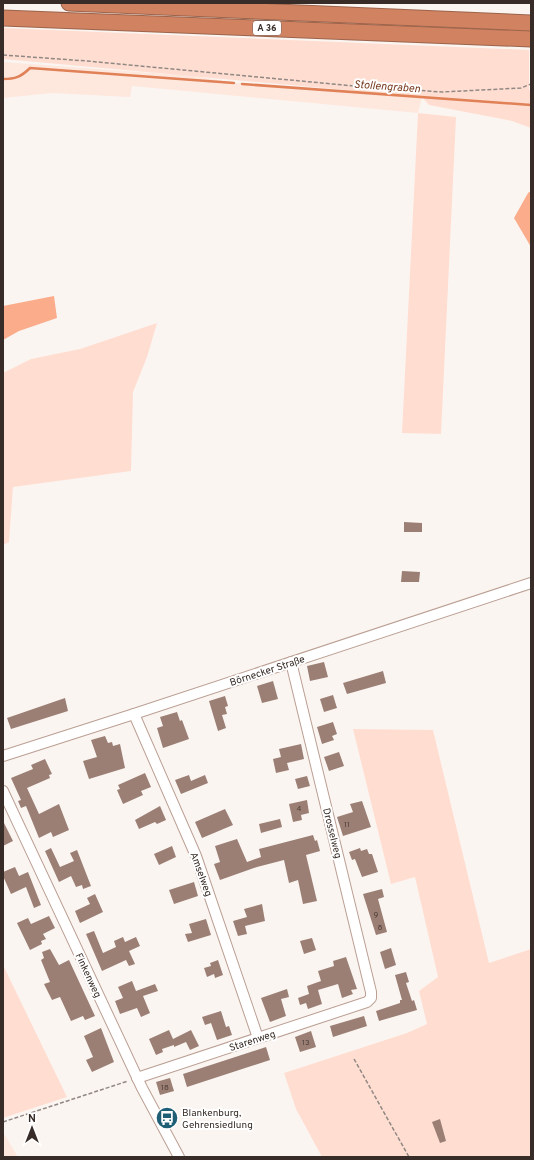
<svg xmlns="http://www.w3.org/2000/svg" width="534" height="1160" font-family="Overpass,sans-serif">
<rect width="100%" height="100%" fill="#fbf5f2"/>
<!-- built -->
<g fill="#fee7dd">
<polygon points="3,62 193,76 237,83 304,89 422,97 418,113 132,86 130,97 52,93 3,98"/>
<polygon points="3,1132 18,1157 3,1157"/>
</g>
<!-- green -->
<g fill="#ffded1">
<polygon points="3,28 529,50 529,90 531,90 531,128 512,121 429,105 422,97 3,59"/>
<polygon points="418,113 456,117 441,434 402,433"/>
<polygon points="157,323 147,357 133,392 131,471 13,487 9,542 3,545 3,373 31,359 80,349"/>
<polygon points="353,729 433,730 489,963 531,949 531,1157 322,1157 296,1109 284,1073 407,1033 427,1024 419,991 438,977 415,877 391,884"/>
<polygon points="3,965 67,1097 3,1118"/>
</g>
<!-- forest -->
<g fill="#fbac8b">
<polygon points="531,191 531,247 514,218 528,193"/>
<polygon points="54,296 57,318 19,331 3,340 3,306"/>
</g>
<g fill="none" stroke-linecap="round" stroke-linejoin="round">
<!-- stream -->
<g stroke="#e08157" stroke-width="2.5">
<path d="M3,79c12,0 18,-2 27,-11l204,15"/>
<polyline points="242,84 531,105"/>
</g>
</g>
<!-- building -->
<g fill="#9b7f74">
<polygon points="404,522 422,523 422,532 404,532"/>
<polygon points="402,571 420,572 419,582 401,582"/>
<polygon points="324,662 328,677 310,681 307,666"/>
<polygon points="383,671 386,683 347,694 343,683"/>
<polygon points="273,681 278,699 262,703 257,686"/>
<polygon points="333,695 337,708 324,712 320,699"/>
<polygon points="225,696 228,706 225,707 227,714 222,715 226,728 218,731 209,701"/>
<polygon points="65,698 68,711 11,729 7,718"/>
<polygon points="177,712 180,721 182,720 189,739 163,748 157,728 163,726 160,717"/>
<polygon points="333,722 337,734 332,736 334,740 322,744 317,727"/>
<polygon points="105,736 108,743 112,742 113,746 120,744 125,768 89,779 83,761 97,757 91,740"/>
<polygon points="301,744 304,759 287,763 289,770 276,773 273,759 281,757 279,749"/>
<polygon points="339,752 344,766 329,771 324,757"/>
<polygon points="45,759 52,774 49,775 50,778 27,788 39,814 59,804 69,830 53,837 51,832 39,838 26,806 21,808 18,801 21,800 11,778 33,769 31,765"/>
<polygon points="145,773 151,787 141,791 143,795 123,804 117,790 120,789 118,785"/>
<polygon points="189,775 191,781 205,775 208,783 181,794 175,780"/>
<polygon points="307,776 310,786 298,789 295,779"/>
<polygon points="307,800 309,813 301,815 302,820 293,822 289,804"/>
<polygon points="362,801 371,827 343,836 337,817 353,812 350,804"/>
<polygon points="160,806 166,820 157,824 155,822 139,829 135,820"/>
<polygon points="225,809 233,825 202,838 195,822"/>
<polygon points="280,819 282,827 261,833 259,824"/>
<polygon points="3,821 13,841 3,846"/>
<polygon points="313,835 315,841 317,840 320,851 306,855 317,901 303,904 298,880 289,883 284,860 257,867 220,880 214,864 220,862 215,846 237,839 247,862 261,857 259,849"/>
<polygon points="172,846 176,857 159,865 154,854"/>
<polygon points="51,848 60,867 74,861 70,853 77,850 91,886 83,889 82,885 76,887 71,876 59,882 45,851"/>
<polygon points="360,848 361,851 367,849 369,854 372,854 378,872 362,877 355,859 352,860 349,852"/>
<polygon points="15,867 19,876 28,872 41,905 34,908 26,887 11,894 3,876 3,872"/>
<polygon points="194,882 198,896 174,904 169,890"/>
<polygon points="382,889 384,897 378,899 387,932 376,935 363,894"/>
<polygon points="95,894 103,912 80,923 75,911 90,904 87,898"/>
<polygon points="262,904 265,921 245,926 247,934 238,936 233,921 247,917 244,909"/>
<polygon points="49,916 55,928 43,934 46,939 41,941 42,944 30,950 17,923 28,918 31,924"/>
<polygon points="206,919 211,935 188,942 185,934 192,933 189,924"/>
<polygon points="94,931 103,953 116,947 114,941 123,937 125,942 136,937 140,946 129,951 135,964 129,966 126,960 102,971 86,934"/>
<polygon points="312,938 316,950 304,954 300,941"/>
<polygon points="391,948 396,965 385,969 380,952"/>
<polygon points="50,949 59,965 69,960 95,1016 85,1020 83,1016 71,1021 60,997 52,1000 44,984 50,982 41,960 44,958 42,952"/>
<polygon points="346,957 357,989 351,990 353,994 342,998 338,984 318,990 322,1004 308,1009 306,1003 300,1005 298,998 309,994 307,986 321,981 318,971 334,966 333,961"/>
<polygon points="218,960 223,975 215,978 214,974 207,977 204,968 211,966 210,963"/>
<polygon points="406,972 409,982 406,983 412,1001 414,1000 417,1010 379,1021 376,1011 400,1003 400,1000 402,1000 395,975"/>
<polygon points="132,981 136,991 155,984 158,991 143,996 150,1013 141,1017 137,1008 120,1014 115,1001 123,998 118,987"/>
<polygon points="287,989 289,997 281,999 286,1016 270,1022 261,998"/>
<polygon points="221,1011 226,1027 229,1026 232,1035 217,1040 211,1023 205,1025 202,1017"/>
<polygon points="364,1016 367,1026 333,1037 330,1026"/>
<polygon points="101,1028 114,1062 92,1072 86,1060 93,1057 84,1036"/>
<polygon points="169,1030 173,1039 191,1030 199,1046 190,1050 186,1042 174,1047 174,1045 162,1049 163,1052 156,1055 149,1039"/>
<polygon points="311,1031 316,1047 300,1052 295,1037"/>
<polygon points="266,1047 270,1060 187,1087 183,1074"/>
<polygon points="170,1078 174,1091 160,1095 156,1082"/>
<polygon points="440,1119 446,1141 440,1143 432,1122"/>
</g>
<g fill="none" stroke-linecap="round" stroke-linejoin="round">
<!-- minor casing -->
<g stroke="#bb9f93" stroke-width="12">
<g id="minor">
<polyline points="134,714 196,856 258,1038"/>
<polyline points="3,756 134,714 531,583"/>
<polyline points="3,791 142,1088 179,1157"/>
<polyline points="137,1078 367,1002 371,998 371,992 291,662"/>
</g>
</g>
<!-- highway casing -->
<g stroke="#9b644c" stroke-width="17">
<g id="highway">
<polyline points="69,3 531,23"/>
<polyline points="3,18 531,39"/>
</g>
</g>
<!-- path -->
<g stroke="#918884" stroke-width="1.5" stroke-dasharray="4 2" stroke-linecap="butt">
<polyline points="3,55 87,61 354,86 442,92 521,88 531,84"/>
<polyline points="354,1059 409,1157"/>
<polyline points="3,1122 128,1081"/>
</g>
<!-- minor -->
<use href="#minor" stroke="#fff" stroke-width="10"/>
<!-- highway -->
<use href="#highway" stroke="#d18260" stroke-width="15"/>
</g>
<!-- icons -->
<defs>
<g id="bus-disc" transform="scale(1.15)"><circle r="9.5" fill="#1f5f75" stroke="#fff"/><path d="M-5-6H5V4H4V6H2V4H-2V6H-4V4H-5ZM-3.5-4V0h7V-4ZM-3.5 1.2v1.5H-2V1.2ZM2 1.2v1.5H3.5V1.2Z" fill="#fff"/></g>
</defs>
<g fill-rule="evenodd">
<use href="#bus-disc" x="167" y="1118"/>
</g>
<g text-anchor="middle" stroke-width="4" stroke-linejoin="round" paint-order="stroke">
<!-- number labels -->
<g font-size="8" fill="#50413a">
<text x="299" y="811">4</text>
<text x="347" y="827">11</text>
<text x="376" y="917">9</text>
<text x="380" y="930">8</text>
<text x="306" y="1045">13</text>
<text x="165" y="1090">18</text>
</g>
<!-- shield labels -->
<rect fill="#fff" stroke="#736b68" stroke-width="1" x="253" y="21" width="28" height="14" rx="3"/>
<g font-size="9" font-weight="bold" fill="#372c27">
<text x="267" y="31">A 36</text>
</g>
<!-- street labels -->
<g font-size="10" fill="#372c27" stroke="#fff">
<text transform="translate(267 670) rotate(-18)" y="4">Börnecker Straße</text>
<text transform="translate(333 833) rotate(76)" y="4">Drosselweg</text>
<text transform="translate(202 874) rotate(70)" y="4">Amselweg</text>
<text transform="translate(89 975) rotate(65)" y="4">Finkenweg</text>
<text transform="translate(252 1040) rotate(-18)" y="4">Starenweg</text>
</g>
<!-- poi labels -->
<g font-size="10" fill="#372c27" stroke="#fff" text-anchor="start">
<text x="182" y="1116">Blankenburg,<tspan x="182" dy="12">Gehrensiedlung</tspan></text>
</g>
<!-- water labels -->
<g font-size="11" font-style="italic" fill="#76381c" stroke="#fff">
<text transform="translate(387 86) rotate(4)" y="4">Stollengraben</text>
</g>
</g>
<!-- border -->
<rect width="534" height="1160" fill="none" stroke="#372c27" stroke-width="8"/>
<!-- north arrow -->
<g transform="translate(32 1128)" stroke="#ffffff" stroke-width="3" paint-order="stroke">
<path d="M0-3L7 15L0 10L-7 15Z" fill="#372c27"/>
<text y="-6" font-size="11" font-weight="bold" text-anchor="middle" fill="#372c27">N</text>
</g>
</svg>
